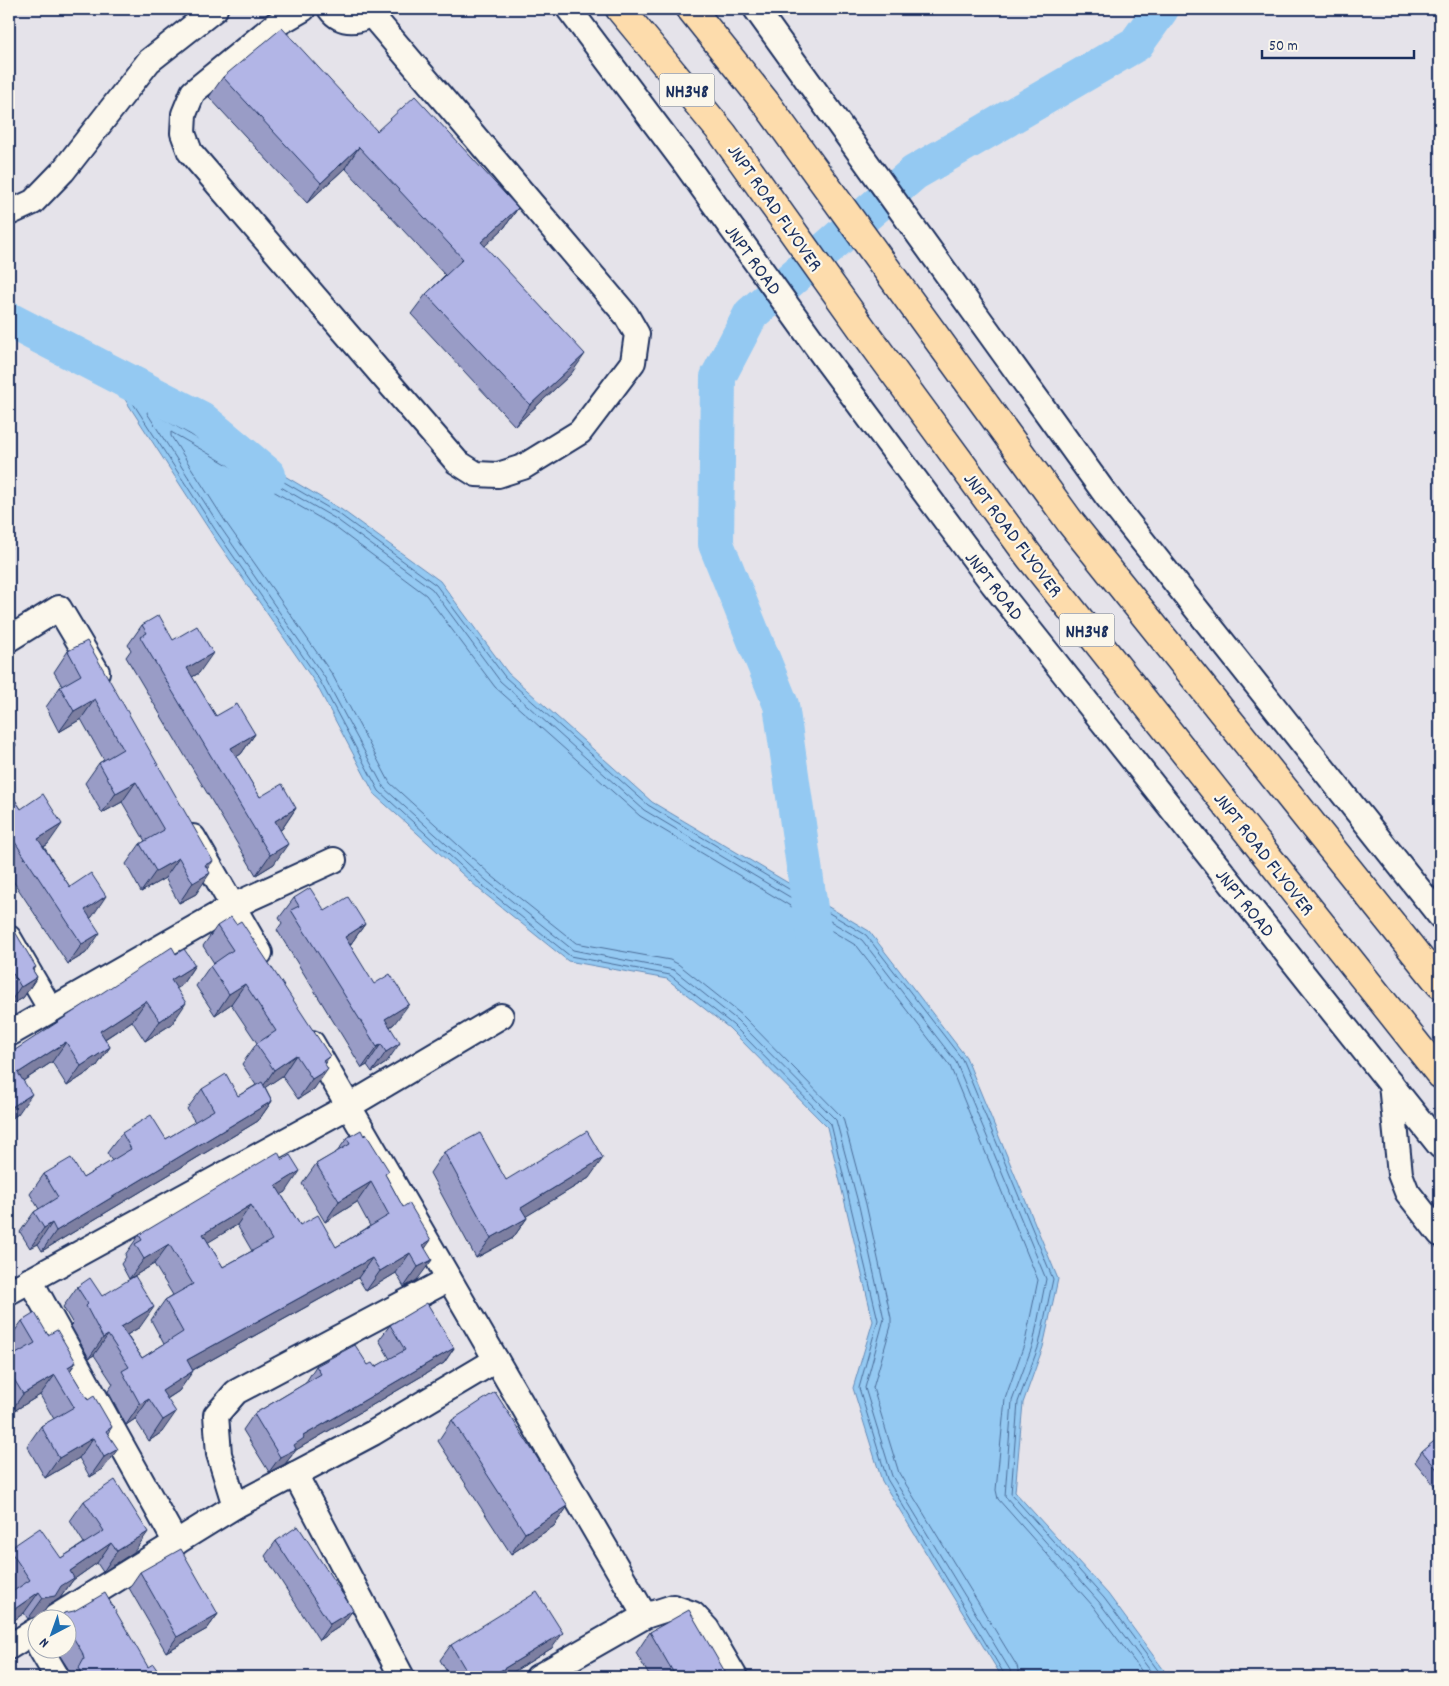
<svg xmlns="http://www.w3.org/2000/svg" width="1449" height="1686" font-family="Dekko,sans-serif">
<rect width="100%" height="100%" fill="#e5e3ea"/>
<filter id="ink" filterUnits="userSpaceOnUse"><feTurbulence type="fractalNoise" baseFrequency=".02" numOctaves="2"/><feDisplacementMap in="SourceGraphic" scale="10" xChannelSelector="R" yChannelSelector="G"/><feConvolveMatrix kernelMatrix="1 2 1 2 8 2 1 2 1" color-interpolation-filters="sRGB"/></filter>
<g filter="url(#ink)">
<!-- water -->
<polygon fill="#94c9f2" stroke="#648bb7" points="106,370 342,510 440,581 508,673 652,802 869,931 966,1057 1058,1279 1043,1347 1023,1403 1015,1492 1108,1594 1169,1677 1002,1677 882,1481 853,1388 873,1321 827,1127 729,1028 667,979 568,961 480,890 375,795 316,684 212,534"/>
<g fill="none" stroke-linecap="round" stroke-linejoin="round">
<!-- shore -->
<g stroke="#4b6d99" stroke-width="1">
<polyline points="1006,1677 887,1479 859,1388 878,1320 831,1124 733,1025 670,975 570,956 483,886 379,791 320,681 216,531 127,394 128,391 339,514 436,585 505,677 648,805 866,935 962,1059 1053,1279 1039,1345 1018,1402 1011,1494 1104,1598 1163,1677"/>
<polyline points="1012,1677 1010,1670 892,1476 865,1388 884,1319 859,1206 836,1120 737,1020 674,970 573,950 487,881 384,788 325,678 221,528 147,413 148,410 336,519 432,589 500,681 644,810 862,940 956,1062 1046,1279 1033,1344 1012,1401 1005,1496 1099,1602 1155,1677"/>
<polyline points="1020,1677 1017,1666 899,1473 873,1388 891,1326 891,1318 866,1204 843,1118 742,1015 678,964 670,960 576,943 492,876 390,783 332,674 227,524 171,436 171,432 332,525 426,595 495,687 640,816 857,946 950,1066 1038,1280 1025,1342 1005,1399 996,1490 998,1499 1093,1606 1146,1677"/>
</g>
<!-- river -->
<g stroke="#94c9f2" stroke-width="36">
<polyline points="9,320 201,419 268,475"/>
<polyline points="815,943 781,705 716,544 718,377 751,314 914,173 1136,44 1161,9"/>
</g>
<!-- minor casing -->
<g stroke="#1b2f5e" stroke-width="28">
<g id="minor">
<polyline points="303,9 275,25 193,92 184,114 183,133 190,152 457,462 476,474 498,475 523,467 580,432 633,362 637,334 626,315 370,13"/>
<path d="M330,9c11,15 32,15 43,0"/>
<polyline points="569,9 684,162 824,357 993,584 1440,1146"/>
<polyline points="756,9 1106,495 1440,916"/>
<polyline points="9,213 33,202 63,171 149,61 215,9"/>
<polyline points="9,639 59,608 97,672"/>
<polyline points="193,837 260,953"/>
<polyline points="9,938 51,1010"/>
<polyline points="9,1034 233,906 334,860"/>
<polyline points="312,1043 645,1616"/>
<polyline points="1391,1084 1400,1174 1407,1192 1440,1234"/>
<polyline points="30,1280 176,1543"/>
<polyline points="9,1292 349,1106 501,1016"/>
<polyline points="295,1474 402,1677"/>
<polyline points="235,1506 373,1433 496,1360"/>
<polyline points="54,1618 235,1506 219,1454 216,1415 236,1392 449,1279"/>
<polyline points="9,1647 38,1629"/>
<polyline points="40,1648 57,1677"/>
<polyline points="538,1677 645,1616 673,1607 693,1614 707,1629 735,1677"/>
</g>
</g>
<!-- highway casing -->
<g stroke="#1b2f5e" stroke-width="31">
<g id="highway">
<polyline points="620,9 723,134 863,330 1029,556 1440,1074"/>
<polyline points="691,9 766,103 1071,523 1440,984"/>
</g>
</g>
<!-- minor -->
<use href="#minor" stroke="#fbf7ec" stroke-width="24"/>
<!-- highway -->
<use href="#highway" stroke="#fddcac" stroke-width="28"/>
</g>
<!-- wall -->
<g fill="#999cc6" stroke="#1b2f5e" fill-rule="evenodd">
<polygon points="223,77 377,131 518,208 504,228 484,246 571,374 515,426 411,314 426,294 445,275 345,168 307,203 209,97"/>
<polygon points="142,625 173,640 199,673 192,677 216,716 255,734 241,754 236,757 260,797 296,808 282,829 280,830 274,864 256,875 126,657 131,650 128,645"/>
<polygon points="68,651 207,869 196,894 179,903 165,878 141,892 126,864 140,844 145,841 122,802 102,813 85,783 99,763 104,760 81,719 59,732 46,707 60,687 62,686 54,672"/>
<polygon points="9,791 21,809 48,844 44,847 70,887 92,917 90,918 86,953 68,964 9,875"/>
<polygon points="294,898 325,911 365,924 350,945 394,1024 390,1027 386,1063 372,1072 367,1065 362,1068 277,930 282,923 279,918"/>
<polygon points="9,914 11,925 33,971 37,977 23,998 9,1006"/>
<polygon points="217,926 330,1056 325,1063 314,1089 298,1099 282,1076 265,1087 272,1101 258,1121 42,1251 38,1244 30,1248 20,1232 34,1212 39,1209 30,1194 44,1174 83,1178 112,1161 107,1153 122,1133 166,1139 195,1122 187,1109 202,1089 238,1096 256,1085 242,1064 257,1043 231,1004 215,1015 196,986 210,966 214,963 203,946"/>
<polygon points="176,954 195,965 181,986 176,988 172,1024 145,1041 132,1021 105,1039 110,1047 96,1067 67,1086 52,1062 23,1081 18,1114 9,1120 9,1054"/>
<path d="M347,1138l39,38 39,73 -8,31 -13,7 -8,-14 -30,18 -8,-13 -165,92 -14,21 -12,8 -5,33 -13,9 -14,-22 -9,6 -18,-34 5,-7 -19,-29 -5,3 -18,-32 2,-2 -10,-17 14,-20 25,9 38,31 -13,8 15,23 22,-14 -13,-24 14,-20 8,-5 -19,-31 -25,15 -8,-15 5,-7 -1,-2 14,-20 147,-43 -5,2 19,31 36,22 34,-21 -13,-24 -32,20 -23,-38 14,-20 21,-12zM237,1225l15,26 -29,16 -15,-25z"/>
<polygon points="444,1152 506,1180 589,1178 526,1216 527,1218 513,1238 476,1258 430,1173"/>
<polygon points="22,1321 48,1335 76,1362 70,1371 88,1400 112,1427 108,1433 103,1469 90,1477 79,1458 45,1478 27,1446 41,1426 54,1419 40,1395 9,1414 9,1358 15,1354 9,1343 9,1339"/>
<polygon points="390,1325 454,1348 444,1363 296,1450 285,1464 269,1472 243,1430 254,1414 306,1383 306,1382 316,1366 368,1365 375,1367 390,1359 379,1340"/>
<polygon points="452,1420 568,1506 554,1526 511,1554 438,1441"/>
<polygon points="1440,1440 1440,1490 1439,1491 1415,1462 1422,1451"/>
<polygon points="84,1501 134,1552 103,1572 97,1563 73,1580 60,1598 48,1606 41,1616 28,1619 24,1613 9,1624 11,1593 9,1590 9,1549 61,1558 84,1543 70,1521"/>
<polygon points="276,1541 342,1625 319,1640 265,1556"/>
<polygon points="140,1572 218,1614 207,1629 166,1652 129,1588"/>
<polygon points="64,1613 148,1667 162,1677 71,1677 69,1670 55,1648 68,1648 68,1618 60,1618"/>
<polygon points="650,1632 728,1677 650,1677 636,1653"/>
<polygon points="451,1645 552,1648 505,1677 450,1677 440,1660"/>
</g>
<!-- shaded-wall -->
<g fill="#7d7fa1" stroke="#1b2f5e">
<polygon points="359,147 345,168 307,203 321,183"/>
<polygon points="518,208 504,228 467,263 481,242"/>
<polygon points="585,354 571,374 515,426 530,405"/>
<polygon points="213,653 199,673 173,688 187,668"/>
<polygon points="95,699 81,719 59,732 74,711"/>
<polygon points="255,734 241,754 217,768 231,748"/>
<polygon points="16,745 9,756 9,750"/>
<polygon points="136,782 122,802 102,813 116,793"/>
<polygon points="296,808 282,829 260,841 275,821"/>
<polygon points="62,824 48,844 24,859 38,839"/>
<polygon points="288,844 274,864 256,875 270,855"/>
<polygon points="179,858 165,878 141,892 156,871"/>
<polygon points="213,861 200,879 210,873 196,894 179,903 205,865"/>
<polygon points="106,896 92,917 72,929 85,910"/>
<polygon points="365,924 350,945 330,957 345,937"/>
<polygon points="100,933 86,953 68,964 82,944"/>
<polygon points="195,965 181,986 157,1001 171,980"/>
<polygon points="36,967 23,986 37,977 23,998 9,1006 9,1004 32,969"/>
<polygon points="245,984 231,1004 215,1015 229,994"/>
<polygon points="146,1001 132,1021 86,1051 100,1031"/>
<polygon points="186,1003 172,1024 145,1041 160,1021"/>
<polygon points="409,1004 394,1024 371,1039 385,1019"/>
<polygon points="66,1042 52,1062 9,1090 18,1073"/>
<polygon points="400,1043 386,1063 372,1072 386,1052"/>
<polygon points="381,1044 367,1065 362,1068 377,1047"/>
<polygon points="110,1047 96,1067 67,1086 81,1066"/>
<polygon points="296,1055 282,1076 260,1091 274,1070"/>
<polygon points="330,1056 315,1076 323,1061"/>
<polygon points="328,1069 314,1089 298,1099 312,1079"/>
<polygon points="32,1094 18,1114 9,1120 9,1109"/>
<polygon points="272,1101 258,1121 42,1251 56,1231"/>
<polygon points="603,1158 589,1178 507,1228 521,1208"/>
<polygon points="300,1171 286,1192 262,1206 276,1186"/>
<polygon points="371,1182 357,1202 325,1222 339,1201"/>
<polygon points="251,1205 237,1225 189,1254 203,1234"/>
<polygon points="527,1218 513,1238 476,1258 491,1238"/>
<polygon points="52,1223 38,1244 30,1248 44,1228"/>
<polygon points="431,1240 417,1260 423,1245"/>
<polygon points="169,1244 154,1264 129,1279 144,1259"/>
<polygon points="410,1253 396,1273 366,1291 380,1271"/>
<polygon points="372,1258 358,1278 173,1381 187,1360"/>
<polygon points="432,1260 417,1280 404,1287 418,1267"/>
<polygon points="154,1307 140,1327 113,1343 121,1327"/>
<polygon points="108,1335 94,1355 89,1358 103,1338"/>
<polygon points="454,1348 444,1363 296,1450 285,1464 269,1472 280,1457 303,1436"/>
<polygon points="76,1362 62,1382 68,1367"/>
<polygon points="193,1371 179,1391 154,1407 162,1391"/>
<polygon points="55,1375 40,1395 9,1414 23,1394"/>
<polygon points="149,1399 135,1419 126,1425 140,1404"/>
<polygon points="176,1412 162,1432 149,1441 163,1420"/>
<polygon points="93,1438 79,1458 45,1478 59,1458"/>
<polygon points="118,1449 103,1469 90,1477 104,1457"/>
<polygon points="568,1506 554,1526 511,1554 525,1533"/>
<polygon points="148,1532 134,1552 103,1572 117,1551"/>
<polygon points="111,1543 97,1563 73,1580 60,1598 48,1606 41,1616 28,1619 43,1598 70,1571"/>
<polygon points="39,1592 24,1613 9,1624 9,1613"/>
<polygon points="353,1610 342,1625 319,1640 330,1624"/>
<polygon points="218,1614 207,1629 166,1652 177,1637"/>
<polygon points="563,1633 552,1648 505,1677 490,1677"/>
</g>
<!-- building -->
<g fill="#b2b5e6" stroke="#1b2f5e" fill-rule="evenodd">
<polygon points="282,28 377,131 415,96 518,208 481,242 585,354 530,405 426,294 463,259 359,147 321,183 223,77"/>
<polygon points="9,544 11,548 9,552"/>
<polygon points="159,615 173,640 197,626 213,653 187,668 216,716 237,704 255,734 231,748 260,797 282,784 296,808 275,821 288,844 270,855 140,637 147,633 142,625"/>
<polygon points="87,641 213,861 205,865 210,873 193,883 179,858 156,871 140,844 164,830 136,782 116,793 99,763 123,749 95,699 74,711 60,687 81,675 68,651"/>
<polygon points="9,733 16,745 9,750"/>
<polygon points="9,791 21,809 43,794 62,824 38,839 70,887 91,873 106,896 85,910 100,933 82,944 9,833"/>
<polygon points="310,888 325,911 348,897 365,924 345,937 374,984 390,974 409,1004 385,1019 400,1043 386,1052 381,1044 377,1047 291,910 299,906 294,898"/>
<polygon points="9,914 11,925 36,967 32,969 37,977 21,987 9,967"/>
<polygon points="231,917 236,924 241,921 330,1056 323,1061 328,1069 312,1079 296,1055 274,1070 256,1044 276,1031 245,984 229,994 210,966 233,950 217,926"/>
<polygon points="172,947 176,954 184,949 195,965 171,980 186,1003 160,1021 146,1001 100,1031 110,1047 81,1066 66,1042 18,1073 32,1094 9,1109 9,1054"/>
<polygon points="226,1074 238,1096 262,1082 272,1101 56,1231 52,1223 44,1228 34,1212 58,1197 44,1174 71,1158 83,1178 131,1149 122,1133 151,1115 166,1139 214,1110 202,1089"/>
<path d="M361,1130l3,6 2,-2 23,37 -4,3 18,33 6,-4 22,37 -8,5 9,15 -14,7 -8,-14 -30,18 -8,-13 -185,102 6,11 -31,20 14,21 -13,8 -14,-21 -9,5 -18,-33 7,-4 -21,-32 -5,3 -17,-32 2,-2 -11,-17 13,-9 12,18 33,-20 19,31 -33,20 21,31 41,-26 -18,-32 28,-16 -24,-40 -25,15 -9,-15 7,-4 -3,-5 139,-83 4,8 8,-5 10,16 -24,15 24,39 18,-10 18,32 53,-32 -18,-33 -32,19 -23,-37 34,-20 -3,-6zM251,1205l21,35 -49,27 -20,-33z"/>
<polygon points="587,1131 603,1158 521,1208 527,1218 491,1238 444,1152 480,1133 506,1180"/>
<polygon points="427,1303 454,1348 303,1436 304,1438 294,1445 296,1449 280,1457 254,1414 321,1374 316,1366 355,1345 368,1365 372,1363 375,1367 405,1350 390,1325"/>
<polygon points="35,1313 48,1335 57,1330 76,1362 68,1367 88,1400 94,1396 112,1427 106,1431 118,1449 104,1457 93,1438 59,1458 41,1426 74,1407 55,1375 23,1394 9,1371 9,1358 35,1343 22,1321"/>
<polygon points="495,1392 568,1506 525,1533 452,1420"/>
<polygon points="1438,1438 1440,1440 1440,1473 1422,1451"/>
<polygon points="115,1480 148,1532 117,1551 111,1543 70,1571 74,1578 61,1586 55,1596 43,1598 39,1592 9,1613 9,1594 30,1580 9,1549 40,1528 61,1558 104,1531 84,1501"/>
<polygon points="298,1526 353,1610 330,1624 276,1541"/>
<polygon points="181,1549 218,1614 177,1637 140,1572"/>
<polygon points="537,1592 563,1633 490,1677 470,1677 451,1645"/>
<polygon points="105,1593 148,1667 153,1664 162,1677 102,1677 102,1676 100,1677 85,1677 79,1668 84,1659 82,1652 68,1629 68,1618 61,1618 64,1613 74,1611"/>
<polygon points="689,1610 728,1677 676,1677 650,1632"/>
<polygon points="358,1674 360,1677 352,1677"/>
</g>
</g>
<g text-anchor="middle" stroke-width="4.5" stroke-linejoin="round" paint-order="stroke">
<!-- shield labels -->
<g fill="#fbf7ec" stroke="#5e6b89" stroke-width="1">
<rect x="659.5" y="73.5" width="55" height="33" rx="4"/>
<rect x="1059.5" y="613.5" width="55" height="33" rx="4"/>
</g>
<g font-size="19" font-weight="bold" fill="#1b2f5e">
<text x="687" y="97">NH348</text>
<text x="1087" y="637">NH348</text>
</g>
<!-- street labels -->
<g font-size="20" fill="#1b2f5e" stroke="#fbf7ec">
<text transform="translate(776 207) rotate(55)" y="7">JNPT ROAD FLYOVER</text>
<text transform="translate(754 259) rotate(54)" y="7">JNPT ROAD</text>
<text transform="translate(1014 534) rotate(53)" y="7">JNPT ROAD FLYOVER</text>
<text transform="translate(995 585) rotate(52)" y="7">JNPT ROAD</text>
<text transform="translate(1265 853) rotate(52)" y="7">JNPT ROAD FLYOVER</text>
<text transform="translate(1246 902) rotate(51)" y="7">JNPT ROAD</text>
</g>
</g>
<!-- margin -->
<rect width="1449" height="1686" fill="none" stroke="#fbf7ec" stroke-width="30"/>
<rect x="15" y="15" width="1419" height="1656" fill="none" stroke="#1b2f5e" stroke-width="2" filter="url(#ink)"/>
<!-- north arrow -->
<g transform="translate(52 1634) rotate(221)"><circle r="24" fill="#fbf7ec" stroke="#a1a7b3"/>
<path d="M0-4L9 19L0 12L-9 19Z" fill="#1f6fb2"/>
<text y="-8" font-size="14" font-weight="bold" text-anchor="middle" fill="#1b2f5e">N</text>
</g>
<!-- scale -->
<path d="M1262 50v8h152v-8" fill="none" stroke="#1b2f5e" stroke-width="2.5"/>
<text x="1269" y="50" font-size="15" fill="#1b2f5e" stroke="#fbf7ec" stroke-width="4" paint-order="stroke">50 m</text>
</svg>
